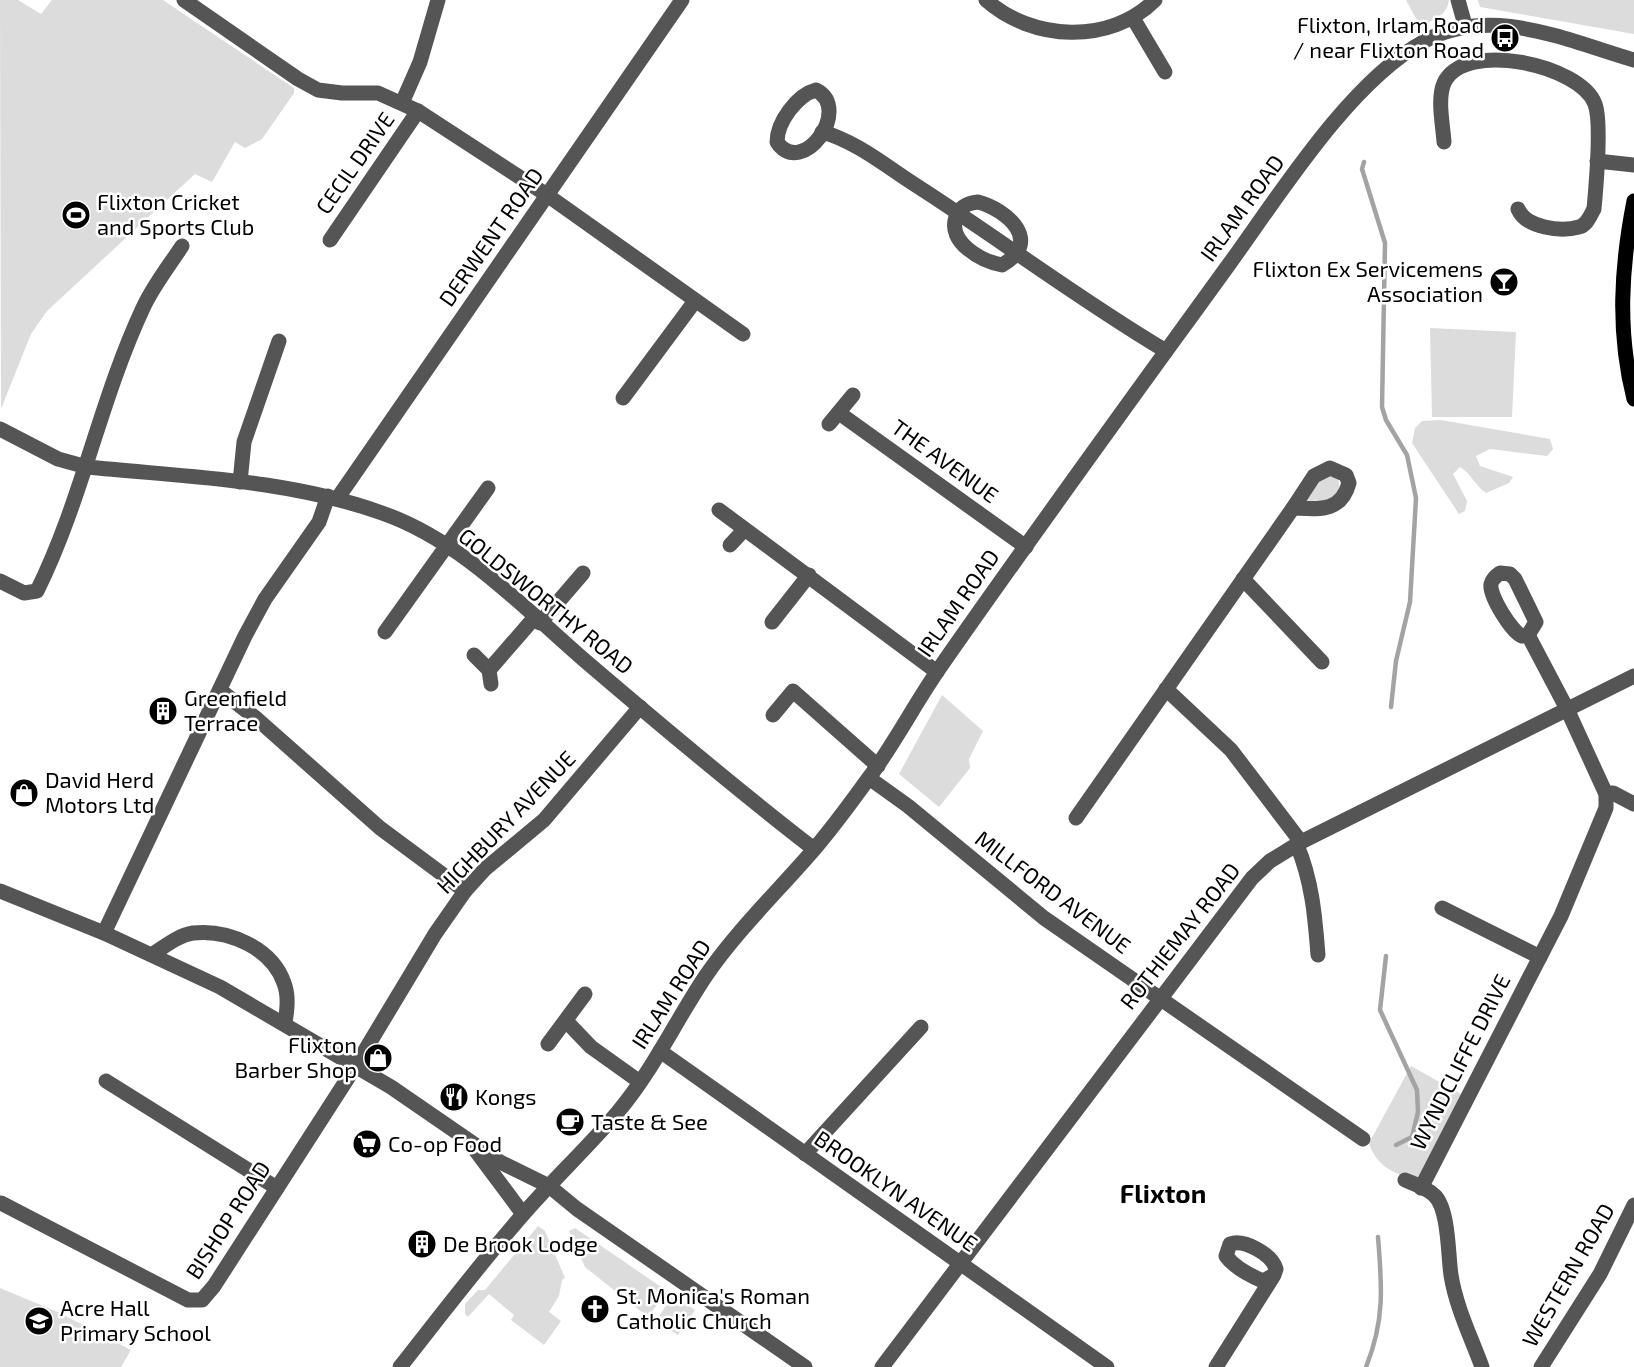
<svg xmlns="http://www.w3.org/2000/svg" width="1634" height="1367" font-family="'Exo 2',sans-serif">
<rect width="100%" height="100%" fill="#fff"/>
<!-- green -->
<g fill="#dcdcdc">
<polygon points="0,0 18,0 41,14 52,0 163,0 294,88 294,93 262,139 245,148 235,142 212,182 195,174 47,311 31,334 1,409"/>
<path d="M1406,0h43c-2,16 -16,20 -29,26z"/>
<polygon points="1478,0 1634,0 1634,34 1480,7"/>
<polygon points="1430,328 1516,332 1512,417 1432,417"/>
<path d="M1441,420l109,19 3,10 -6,7 -57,-7 -14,7 4,10 33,11 -4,6 -23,10c-11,-7 -15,-20 -26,-26l-7,7 14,27 -2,10 -6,3 -47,-71 3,-15 7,-7z"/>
<polygon points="1330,474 1338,478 1340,490 1329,500 1306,501 1319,480"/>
<polygon points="942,695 983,731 969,759 970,768 939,807 899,774"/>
<path d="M1411,1066l50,28 -43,85c-22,-3 -42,-13 -49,-36z"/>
<polygon points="538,1226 545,1231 565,1278 562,1280 559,1296 549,1312 561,1321 544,1345 511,1320 514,1315 489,1294 468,1317 465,1314 465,1304 478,1290 485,1290"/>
<polygon points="575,1228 667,1291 648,1317 585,1267 569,1231"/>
<polygon points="0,1288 60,1313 131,1350 121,1367 0,1367"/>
<polygon points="673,1295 695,1310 678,1335 656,1321"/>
</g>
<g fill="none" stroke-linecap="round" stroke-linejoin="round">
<!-- stream -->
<g stroke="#a3a3a3" stroke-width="4.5">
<polyline points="1364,162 1362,169 1385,243 1382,407 1386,420 1407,455 1416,498 1410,602 1396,661 1391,707"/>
<polyline points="1386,956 1380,1010 1417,1090 1418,1112 1412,1137 1396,1145"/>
<path d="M1366,1367c19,-47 16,-81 12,-130"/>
</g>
<!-- minor -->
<g stroke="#555" stroke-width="15">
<polyline points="184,0 298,79 318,90 342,93 378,93 418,111 547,195 743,334"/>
<path d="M986,0c46,41 124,45 169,0"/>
<polyline points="1458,0 1465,25"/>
<polyline points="1133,18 1165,72"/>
<path d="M816,90c37,19 -14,89 -39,52 0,-20 20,-47 39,-52z"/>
<polyline points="402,103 420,62 438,0"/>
<path d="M822,132c34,9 65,35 95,54 84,54 163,114 249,165"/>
<path d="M1444,142c-1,-17 -7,-43 0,-59 20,-44 137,-18 151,21 7,19 1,83 -1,105 -4,7 -7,16 -15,18 -18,5 -53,1 -61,-18"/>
<polyline points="1597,161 1634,165"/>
<path d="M978,202c30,8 65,40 24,63 -21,-4 -55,-23 -46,-48 4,-11 12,-14 22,-15z"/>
<polyline points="330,240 418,111"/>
<polyline points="623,398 695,301"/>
<polyline points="839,413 1026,547"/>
<polyline points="829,424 853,395"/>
<path d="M0,429l58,30 29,8c99,10 200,12 295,46 78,27 140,93 201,146 76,65 152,129 231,190"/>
<path d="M1330,468l16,7 3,8c-8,30 -31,26 -56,25l21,-32z"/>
<polyline points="240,482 244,442 279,341"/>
<polyline points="337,499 682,0"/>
<polyline points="719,510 937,672"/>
<polyline points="730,545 744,530"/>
<path d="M1500,573l10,1 5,5 21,43 -8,13 -6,1c-10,-4 -33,-40 -31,-52 1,-5 5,-8 9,-11z"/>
<polyline points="1243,579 1322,662"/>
<path d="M0,581l24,12 13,-2c45,-91 63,-191 106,-283 10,-22 26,-42 39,-62"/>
<polyline points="772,622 809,575"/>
<polyline points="540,623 583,573"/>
<polyline points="385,632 488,488"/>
<polyline points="474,655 489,670 491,684"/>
<polyline points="489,670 535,617"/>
<polyline points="1166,689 1231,750 1301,842"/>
<polyline points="221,691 257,719 380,828 465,891"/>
<polyline points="773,715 793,691 878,766"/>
<polyline points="869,778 908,806 1044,918 1363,1139"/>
<polyline points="1606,794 1613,793 1634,804"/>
<polyline points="1076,818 1293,508"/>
<path d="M1297,845c15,36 18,71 21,110"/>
<polyline points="0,891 104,933 220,987 391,1087 500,1162 549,1186 577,1209 805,1367"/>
<polyline points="1442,908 1540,957"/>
<polyline points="104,933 245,636 265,599 319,522 328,496"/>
<path d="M153,954c12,-8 26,-19 40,-21 35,-4 79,15 91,50 5,13 3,27 1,40"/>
<polyline points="567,1022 591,1047 640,1082"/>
<polyline points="548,1044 585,994"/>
<polyline points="660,1051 1107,1367"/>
<polyline points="106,1081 277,1188"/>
<polyline points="476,1151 523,1214"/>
<polyline points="805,1154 921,1027"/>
<path d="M1405,1180c9,4 22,8 29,15 15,13 14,61 17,80 5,32 20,62 31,92"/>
<polyline points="1421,1188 1561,916 1606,808 1606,794 1567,709 1528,635"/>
<polyline points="1,1203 188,1300 202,1300 214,1286 355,1067 435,934 465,891 485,869 544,820 640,707"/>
<path d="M400,1367c41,-52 82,-106 126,-156 29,-33 62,-64 91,-98 35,-41 58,-91 88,-136 30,-44 70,-83 105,-123 21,-24 40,-50 58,-75 27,-36 47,-76 73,-113 94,-135 192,-269 289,-403 50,-69 119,-180 193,-221 68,-38 142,-2 211,18"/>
<polyline points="882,1367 1252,878 1270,861 1301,842 1634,676"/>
<path d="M1216,1367l58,-92 2,-6c-4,-15 -32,-30 -46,-25l-4,12c8,11 25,20 37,25l11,-6"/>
<polyline points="1541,1367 1600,1274 1634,1205"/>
</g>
<!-- major -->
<path stroke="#000" stroke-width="15" d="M1634,201c-13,66 -17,131 0,198"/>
</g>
<!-- icons -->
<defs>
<g id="bus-disc" transform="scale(1.5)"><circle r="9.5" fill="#000" stroke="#fff"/><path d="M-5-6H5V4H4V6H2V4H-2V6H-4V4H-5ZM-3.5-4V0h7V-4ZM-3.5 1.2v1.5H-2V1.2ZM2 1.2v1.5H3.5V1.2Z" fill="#fff"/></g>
<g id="stadium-disc" transform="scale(1.5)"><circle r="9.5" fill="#000" stroke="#fff"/><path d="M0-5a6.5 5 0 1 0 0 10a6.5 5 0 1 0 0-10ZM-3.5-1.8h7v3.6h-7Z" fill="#fff"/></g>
<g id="bar-disc" transform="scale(1.5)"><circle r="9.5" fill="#000" stroke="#fff"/><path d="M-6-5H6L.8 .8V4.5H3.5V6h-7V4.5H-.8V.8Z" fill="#fff"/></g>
<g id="building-disc" transform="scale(1.5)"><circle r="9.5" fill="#000" stroke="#fff"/><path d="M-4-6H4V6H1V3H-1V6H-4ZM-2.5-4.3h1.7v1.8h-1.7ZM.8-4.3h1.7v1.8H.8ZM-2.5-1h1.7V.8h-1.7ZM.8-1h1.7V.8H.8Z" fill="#fff"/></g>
<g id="shop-disc" transform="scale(1.5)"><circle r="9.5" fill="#000" stroke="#fff"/><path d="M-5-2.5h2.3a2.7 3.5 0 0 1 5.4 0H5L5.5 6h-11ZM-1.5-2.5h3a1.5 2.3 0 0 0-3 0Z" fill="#fff"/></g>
<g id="restaurant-disc" transform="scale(1.5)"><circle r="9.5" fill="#000" stroke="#fff"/><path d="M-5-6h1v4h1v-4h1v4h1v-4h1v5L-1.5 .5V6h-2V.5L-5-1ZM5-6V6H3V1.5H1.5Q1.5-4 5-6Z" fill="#fff"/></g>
<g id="cafe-disc" transform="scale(1.5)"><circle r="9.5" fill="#000" stroke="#fff"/><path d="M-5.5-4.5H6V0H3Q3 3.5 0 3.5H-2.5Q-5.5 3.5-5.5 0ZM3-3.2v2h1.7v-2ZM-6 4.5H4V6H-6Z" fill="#fff"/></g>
<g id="supermarket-disc" transform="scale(1.5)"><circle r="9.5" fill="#000" stroke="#fff"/><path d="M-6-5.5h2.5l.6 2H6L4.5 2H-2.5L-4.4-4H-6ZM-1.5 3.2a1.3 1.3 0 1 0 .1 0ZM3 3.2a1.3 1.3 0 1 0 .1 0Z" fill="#fff"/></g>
<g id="church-disc" transform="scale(1.5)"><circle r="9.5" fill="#000" stroke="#fff"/><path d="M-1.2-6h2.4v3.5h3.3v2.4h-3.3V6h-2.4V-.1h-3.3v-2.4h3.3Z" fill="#fff"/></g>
<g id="school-disc" transform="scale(1.5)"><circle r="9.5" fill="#000" stroke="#fff"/><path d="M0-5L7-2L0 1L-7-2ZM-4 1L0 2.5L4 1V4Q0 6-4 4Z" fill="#fff"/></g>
</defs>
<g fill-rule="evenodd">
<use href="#bus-disc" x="1505" y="38"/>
<use href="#stadium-disc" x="76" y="215"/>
<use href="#bar-disc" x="1504" y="282"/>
<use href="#building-disc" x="163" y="711"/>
<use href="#shop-disc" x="24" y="793"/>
<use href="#shop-disc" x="378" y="1058"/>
<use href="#restaurant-disc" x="454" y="1097"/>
<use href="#cafe-disc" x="570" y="1122"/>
<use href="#supermarket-disc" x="367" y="1144"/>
<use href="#building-disc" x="422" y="1244"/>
<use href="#church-disc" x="595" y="1309"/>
<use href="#school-disc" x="39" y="1321"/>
</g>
<g text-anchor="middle" stroke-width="5" stroke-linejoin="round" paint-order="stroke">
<!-- poi labels -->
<g font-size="22" fill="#000" stroke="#fff" text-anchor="start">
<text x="1484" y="33" text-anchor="end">Flixton, Irlam Road<tspan x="1484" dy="25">/ near Flixton Road</tspan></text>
<text x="97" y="210">Flixton Cricket<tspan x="97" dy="25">and Sports Club</tspan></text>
<text x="1483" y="277" text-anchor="end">Flixton Ex Servicemens<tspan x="1483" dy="25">Association</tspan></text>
<text x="184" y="706">Greenfield<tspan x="184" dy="25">Terrace</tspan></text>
<text x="45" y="788">David Herd<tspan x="45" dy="25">Motors Ltd</tspan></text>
<text x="357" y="1053" text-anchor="end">Flixton<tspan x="357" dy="25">Barber Shop</tspan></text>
<text x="475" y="1105">Kongs</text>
<text x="591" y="1130">Taste &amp; See</text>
<text x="388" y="1152">Co-op Food</text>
<text x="443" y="1252">De Brook Lodge</text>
<text x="616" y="1304">St. Monica's Roman<tspan x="616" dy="25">Catholic Church</tspan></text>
<text x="60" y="1316">Acre Hall<tspan x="60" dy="25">Primary School</tspan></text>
</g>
<!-- street labels -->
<g font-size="22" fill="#000" stroke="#fff">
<text transform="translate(355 163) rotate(-55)" y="8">CECIL DRIVE</text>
<text transform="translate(1242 208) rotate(-54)" y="8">IRLAM ROAD</text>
<text transform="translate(491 237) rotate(-55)" y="8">DERWENT ROAD</text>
<text transform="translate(945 461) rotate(36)" y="8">THE AVENUE</text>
<text transform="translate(546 601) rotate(39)" y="8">GOLDSWORTHY ROAD</text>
<text transform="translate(958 603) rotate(-55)" y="8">IRLAM ROAD</text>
<text transform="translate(506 822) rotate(-46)" y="8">HIGHBURY AVENUE</text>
<text transform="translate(1053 892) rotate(37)" y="8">MILLFORD AVENUE</text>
<text transform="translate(1180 936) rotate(-52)" y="8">ROTHIEMAY ROAD</text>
<text transform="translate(671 994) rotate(-57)" y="8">IRLAM ROAD</text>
<text transform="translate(1460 1062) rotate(-63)" y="8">WYNDCLIFFE DRIVE</text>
<text transform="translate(896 1191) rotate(35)" y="8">BROOKLYN AVENUE</text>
<text transform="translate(228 1220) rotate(-57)" y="8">BISHOP ROAD</text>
<text transform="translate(1568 1275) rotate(-60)" y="8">WESTERN ROAD</text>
</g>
<!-- quarter labels -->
<g font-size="26" font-weight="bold" fill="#000" stroke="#fff">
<text x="1163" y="1203">Flixton</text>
</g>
</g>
</svg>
